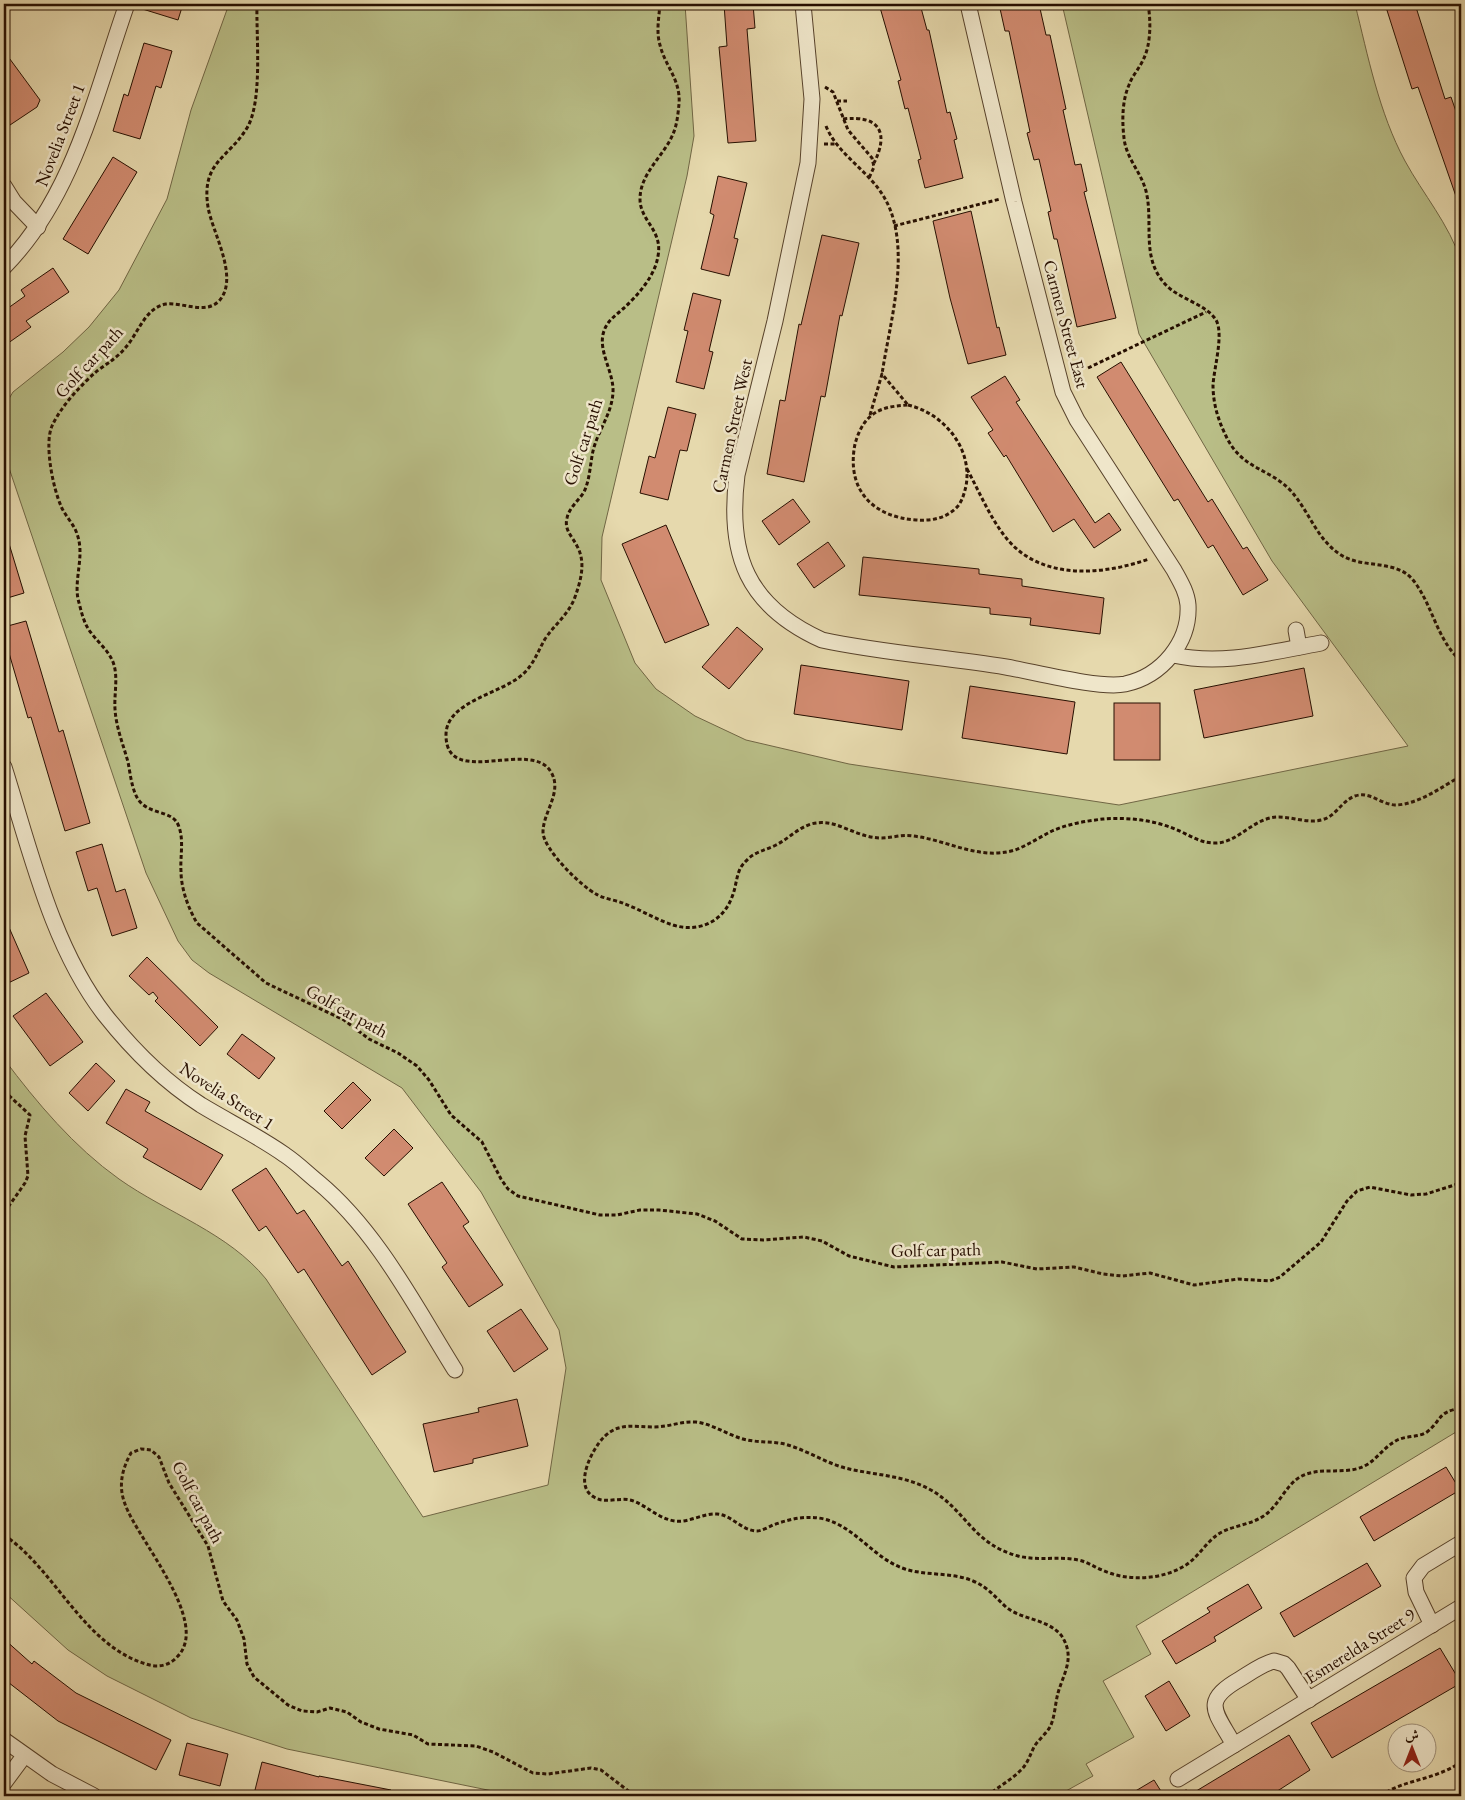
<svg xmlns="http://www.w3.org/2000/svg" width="1465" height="1800" font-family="'EB Garamond',Amiri,serif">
<rect width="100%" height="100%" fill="#e6d9ad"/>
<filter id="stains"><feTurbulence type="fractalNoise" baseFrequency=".004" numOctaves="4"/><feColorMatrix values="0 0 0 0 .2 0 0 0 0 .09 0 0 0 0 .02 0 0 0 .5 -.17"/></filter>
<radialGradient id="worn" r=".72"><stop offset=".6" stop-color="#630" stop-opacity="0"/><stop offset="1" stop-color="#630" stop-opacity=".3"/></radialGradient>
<!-- green -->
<path fill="#b9be87" stroke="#706644" d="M229,4h456l9,132 -7,40 -85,361 -1,43 34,83 21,26 39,27 51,24 103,24 270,41 289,-59 -136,-185 -133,-227 -77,-330h293c13,52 24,109 50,157 18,33 44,63 56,100v1168l-325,197 15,28 -48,27 31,56 -48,27 7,12 -36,20h-540l-230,-47 -96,-31 -84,-42 -39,-26 -64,-58v-533c33,44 70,88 115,120 48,34 110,54 147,100l157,238 125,-32 18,-117 -7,-38 -78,-138 -79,-104 -193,-115 -17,-13 -14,-19 -32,-68 -139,-411 -3,-19v-36l9,-15 50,-40 26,-25 30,-37 48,-91 24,-89z"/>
<!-- building -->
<g fill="#d18b70" stroke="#270f00">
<polygon points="136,4 183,4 178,20 136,7"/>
<polygon points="724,4 753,4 755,28 747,29 756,141 728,143 719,47 727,46"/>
<polygon points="879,4 920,4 927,30 929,30 947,113 950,112 957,139 954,140 963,178 925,188 918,160 921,159 908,108 905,109 898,81 901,80"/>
<polygon points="999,4 1039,4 1046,35 1050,35 1066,109 1063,110 1075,165 1081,164 1087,191 1084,192 1116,318 1077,327 1057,239 1054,239 1048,212 1051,211 1039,159 1034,160 1027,133 1030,132 1009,31 1005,31"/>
<polygon points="1385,4 1415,4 1445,99 1451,97 1461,126 1461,205 1459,205 1418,87 1412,89"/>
<polygon points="144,43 172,51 161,88 156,86 140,139 113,131 124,94 128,96"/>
<polygon points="4,51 40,100 37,107 10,125 4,116"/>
<polygon points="113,157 137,172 88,254 63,239"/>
<polygon points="718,176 747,183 734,238 738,239 729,276 701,269 714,215 710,213"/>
<polygon points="971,211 997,328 999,327 1006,355 968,364 950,298 933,221"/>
<polygon points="822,235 859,243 842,316 840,315 825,397 821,396 804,482 767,474 780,400 785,401 799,324 801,325"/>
<polygon points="53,268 69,292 26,321 31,327 4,346 4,311 25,296 21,290"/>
<polygon points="693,293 721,300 709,351 713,352 704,389 676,382 688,331 684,330"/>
<polygon points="1121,362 1208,502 1212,499 1243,549 1247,547 1268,580 1243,595 1213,545 1208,548 1178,499 1174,501 1097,377"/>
<polygon points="1005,376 1020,400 1016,402 1095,523 1109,513 1121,530 1094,548 1074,519 1053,532 1006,455 1004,457 988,433 993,430 971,397"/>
<polygon points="668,407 696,414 687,451 680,450 668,500 640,493 649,456 655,458"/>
<polygon points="793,499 810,522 779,545 762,521"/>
<polygon points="666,525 709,625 665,643 622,544"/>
<polygon points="4,537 7,537 24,593 4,599"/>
<polygon points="828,542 845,566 814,588 797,564"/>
<polygon points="863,557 979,569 979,574 1022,579 1022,586 1104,598 1100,634 1030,625 1031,618 990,614 990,608 859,595"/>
<polygon points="26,621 59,732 63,730 90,823 65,831 31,717 28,718 4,636 4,627"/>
<polygon points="737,627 763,649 729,689 702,667"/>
<polygon points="801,665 909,681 902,730 794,714"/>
<polygon points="1304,668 1313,716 1204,738 1194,690"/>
<polygon points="970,686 1075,702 1067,754 962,738"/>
<rect x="1114" y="703" width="46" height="57"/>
<polygon points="102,844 116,892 125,889 137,928 112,936 97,888 88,891 76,852"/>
<polygon points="4,916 29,973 4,985"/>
<polygon points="147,957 218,1027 200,1046 155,1001 158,998 153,992 149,995 129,976"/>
<polygon points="46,993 83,1042 50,1066 13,1016"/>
<polygon points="242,1034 275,1058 259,1079 227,1054"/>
<polygon points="96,1063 115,1081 88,1111 69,1093"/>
<polygon points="353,1082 371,1100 342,1129 324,1111"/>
<polygon points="126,1089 150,1102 145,1111 223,1155 201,1190 143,1157 148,1149 106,1123"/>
<polygon points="394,1129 413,1148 384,1176 365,1158"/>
<polygon points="266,1168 297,1214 304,1210 342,1266 348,1261 406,1352 372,1375 304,1269 298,1273 266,1226 259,1231 232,1190"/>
<polygon points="442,1182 469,1222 463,1226 503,1285 469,1307 442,1267 447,1263 408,1204"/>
<polygon points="521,1309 548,1349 514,1372 487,1331"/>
<polygon points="517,1399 528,1446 473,1459 473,1463 434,1472 423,1424 479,1412 478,1408"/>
<polygon points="1446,1467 1460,1490 1374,1541 1360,1517"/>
<polygon points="1367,1563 1381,1586 1294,1637 1280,1613"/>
<polygon points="1248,1584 1262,1608 1214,1637 1216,1641 1176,1664 1162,1641 1210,1612 1207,1608"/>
<polygon points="4,1639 32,1664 34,1661 76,1693 171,1740 156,1770 58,1721 4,1679"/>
<polygon points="1440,1648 1461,1683 1332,1758 1311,1723"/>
<polygon points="1169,1681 1190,1716 1166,1731 1145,1696"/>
<polygon points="1289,1735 1310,1770 1279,1790 1269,1796 1188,1796"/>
<polygon points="187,1743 228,1754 220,1786 179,1775"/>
<polygon points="262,1762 319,1777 319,1776 391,1790 390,1796 262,1796 254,1794"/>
<polygon points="1154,1780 1164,1796 1127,1796"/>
</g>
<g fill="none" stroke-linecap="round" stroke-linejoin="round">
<!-- street casing -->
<g stroke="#57422b" stroke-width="17">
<g id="street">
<path d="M803,4l9,95 -4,64 -33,158 -38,154c-10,80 10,131 85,165 60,13 123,17 184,27 29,5 93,22 119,17 37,-8 65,-42 63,-79 -1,-13 -8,-24 -14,-35l-97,-150 -14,-28 -49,-190 -46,-198"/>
<polyline points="4,186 14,202 38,227"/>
<path d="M4,267c70,-71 91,-172 123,-263"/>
<polyline points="1296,630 1299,647"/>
<path d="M1173,655c50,11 98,-3 148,-12"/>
<path d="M4,767c26,82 48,180 101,248 27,34 60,67 96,90 28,17 57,31 84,50 12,8 22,18 33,27 59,49 97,124 137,188"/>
<polyline points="1432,1625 1416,1592 1414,1578 1423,1566 1461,1543"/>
<polyline points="4,1740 52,1774 94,1796"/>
<path d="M1234,1745c-18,-33 -34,-43 6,-66 10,-6 22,-15 34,-18l10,3 4,4 21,32"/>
<polyline points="1178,1779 1461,1607"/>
<polyline points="4,1783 24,1756"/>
</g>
</g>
<!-- path -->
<g stroke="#270f00" stroke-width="3" stroke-dasharray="4 2.5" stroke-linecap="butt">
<path d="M257,4c-1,32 6,97 -10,124 -19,31 -46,34 -39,79 4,25 32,71 11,94 -14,14 -36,1 -53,3 -21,4 -27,28 -40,43 -8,10 -18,16 -29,24 -16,14 -36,35 -45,55 -8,18 1,62 9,80 4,10 13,18 16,28 8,21 -3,44 1,65 3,11 5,22 11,31 8,12 21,21 25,35 4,14 0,30 1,44 1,18 8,35 13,53 2,10 3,21 7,31 9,25 38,14 44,34 5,14 1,30 2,44 0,17 7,37 16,52l69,60 78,37 25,19 29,14 19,13 12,14 22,35 31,27 19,37 7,10 10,7 82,19h17l23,-5h19l38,4 18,7 27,18 21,1 41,-3 18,4 27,15 45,11 108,-5 35,7 37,-2 29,7 19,2 28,-3 44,12 44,-6 32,2 10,-4 41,-35 26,-41 10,-10 13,-4 41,8 15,-1 35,-11"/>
<path d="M660,4c-1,13 -4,28 0,41 5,21 21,35 19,59 -1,10 -2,21 -6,30 -9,22 -33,39 -33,65 0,22 23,31 18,57 -3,20 -20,39 -34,52 -8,7 -17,13 -20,23 -7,19 10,41 9,61 -1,22 -15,38 -20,59 -3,14 -3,28 -9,41 -5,8 -15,16 -17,26 -3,12 5,18 10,28 9,16 4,34 -2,51 -6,17 -20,27 -30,42 -7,12 -11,25 -22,35 -21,20 -78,27 -77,62 1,53 85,2 105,36 12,20 -8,40 -8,60 0,17 38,54 53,62 8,5 20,6 29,10 16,6 32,16 48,21 25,8 50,-3 59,-28 4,-9 4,-21 9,-30 2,-3 4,-5 7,-8 7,-7 18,-9 28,-14 12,-6 22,-17 35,-21 11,-3 21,-1 31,3 13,5 25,11 40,11 10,0 20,-4 31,-2 35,4 66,25 102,14 13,-5 25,-13 37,-19 16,-7 34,-10 51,-12 24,-2 50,1 72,10 13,5 24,14 39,14 21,1 35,-20 56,-25 17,-4 34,6 51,2 15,-3 20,-19 34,-24 15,-5 25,8 40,9 22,0 47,-18 66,-29"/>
<path d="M1148,4c3,17 3,41 -5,56 -4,9 -11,16 -14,25 -7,16 -7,36 -5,53 2,20 17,34 22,53 8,32 -6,67 20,94 13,14 40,19 50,35 8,14 -2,48 -3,65 0,18 5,35 13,51 16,34 44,32 65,55 18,20 26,49 50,64 22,14 55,4 72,25 20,25 23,59 48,81"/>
<polyline points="825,87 833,92 848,130 872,158 874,167 869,178"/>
<polyline points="837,101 847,101"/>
<path d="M843,119c35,-4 47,12 31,44"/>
<path d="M826,126c11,28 43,45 58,71 29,49 6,124 -2,177"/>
<polyline points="824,144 837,144"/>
<polyline points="894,226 1000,199"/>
<polyline points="1088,368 1206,312"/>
<path d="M908,405c35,8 65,43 58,81 -2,8 -4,17 -11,23 -11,10 -25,12 -39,11 -44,-3 -70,-31 -61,-76 3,-11 8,-22 17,-29 10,-8 23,-9 36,-10z"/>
<polyline points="870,415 882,374 908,405"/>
<path d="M967,469c13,24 23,49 40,70 35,42 96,36 142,20"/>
<polyline points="4,1091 30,1115 25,1136 28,1176 25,1183 4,1213"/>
<path d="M4,1535c52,35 79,110 142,129 11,4 23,2 31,-7 35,-34 -40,-118 -52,-153 -7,-18 -3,-35 6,-51l10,-4 10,1 8,7 10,26 39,63 15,55 14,19 7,19 3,25 7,13 34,28 14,6 15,1 13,-4 17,4 14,10 18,7 34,6 15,9 48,2 17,6 40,21 15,1 43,-6 10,2 34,26"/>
<polyline points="1185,1790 1189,1796"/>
<path d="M987,1796c11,-9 24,-16 34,-26 7,-7 9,-15 13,-23 4,-7 12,-13 16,-20 5,-10 5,-23 8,-34 3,-11 9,-22 10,-33 1,-9 -2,-18 -7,-25 -14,-16 -37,-15 -54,-27 -11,-10 -19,-21 -34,-27 -21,-9 -46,-5 -68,-12 -31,-10 -49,-42 -81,-50 -18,-4 -34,0 -51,6 -4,2 -12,6 -16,6 -15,0 -25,-16 -40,-17 -14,-1 -28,9 -42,7 -15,-2 -26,-13 -39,-19 -14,-7 -30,3 -42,-5 -21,-11 -2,-48 10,-60 15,-15 31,-10 50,-10 15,0 27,-6 42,-5 15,2 27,10 41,15 17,7 35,3 51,8 20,6 36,17 57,23 28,7 58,7 84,21 36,19 43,55 89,67 20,5 41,0 60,4 10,2 16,7 24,10 26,12 60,10 84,-5 12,-8 20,-22 31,-30 14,-10 33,-9 48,-20 14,-10 21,-30 35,-38 21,-12 47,0 68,-13 9,-6 16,-16 26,-22 10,-7 24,-4 33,-10 15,-12 10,-20 34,-24"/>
<path d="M1381,1796c22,-17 53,-15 80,-34"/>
</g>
<!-- street -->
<use href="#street" stroke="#efe6ca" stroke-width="15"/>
</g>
<g text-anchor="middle" stroke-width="5" stroke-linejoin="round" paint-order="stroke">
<!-- street labels -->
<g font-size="18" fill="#270f00" stroke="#efe6ca">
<text transform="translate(60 135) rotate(-69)" y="6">Novelia Street 1</text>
<text transform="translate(1066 324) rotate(75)" y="6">Carmen Street East</text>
<text transform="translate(89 362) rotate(-47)" y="6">Golf car path</text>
<text transform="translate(732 426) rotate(-78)" y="6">Carmen Street West</text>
<text transform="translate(583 442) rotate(-72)" y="6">Golf car path</text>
<text transform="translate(347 1011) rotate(29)" y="6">Golf car path</text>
<text transform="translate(227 1096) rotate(33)" y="6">Novelia Street 1</text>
<text transform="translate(936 1250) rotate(-1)" y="6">Golf car path</text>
<text transform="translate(198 1502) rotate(62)" y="6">Golf car path</text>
<text transform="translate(1360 1646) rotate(-32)" y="6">Esmerelda Street 9</text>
</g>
</g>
<!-- margin -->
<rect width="1465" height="1800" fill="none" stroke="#e6d9ad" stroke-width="20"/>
<rect x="5" y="5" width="1455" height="1790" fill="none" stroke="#270f00" stroke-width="2.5"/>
<rect x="10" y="10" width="1445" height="1780" fill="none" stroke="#270f00"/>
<!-- north arrow -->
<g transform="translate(1412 1748)"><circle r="24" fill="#efe6ca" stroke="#9f9079"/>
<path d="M0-4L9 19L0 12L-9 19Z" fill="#8f2418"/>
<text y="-8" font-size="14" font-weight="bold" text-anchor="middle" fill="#270f00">ش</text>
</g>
<rect width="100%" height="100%" filter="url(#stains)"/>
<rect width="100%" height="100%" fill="url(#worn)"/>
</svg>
